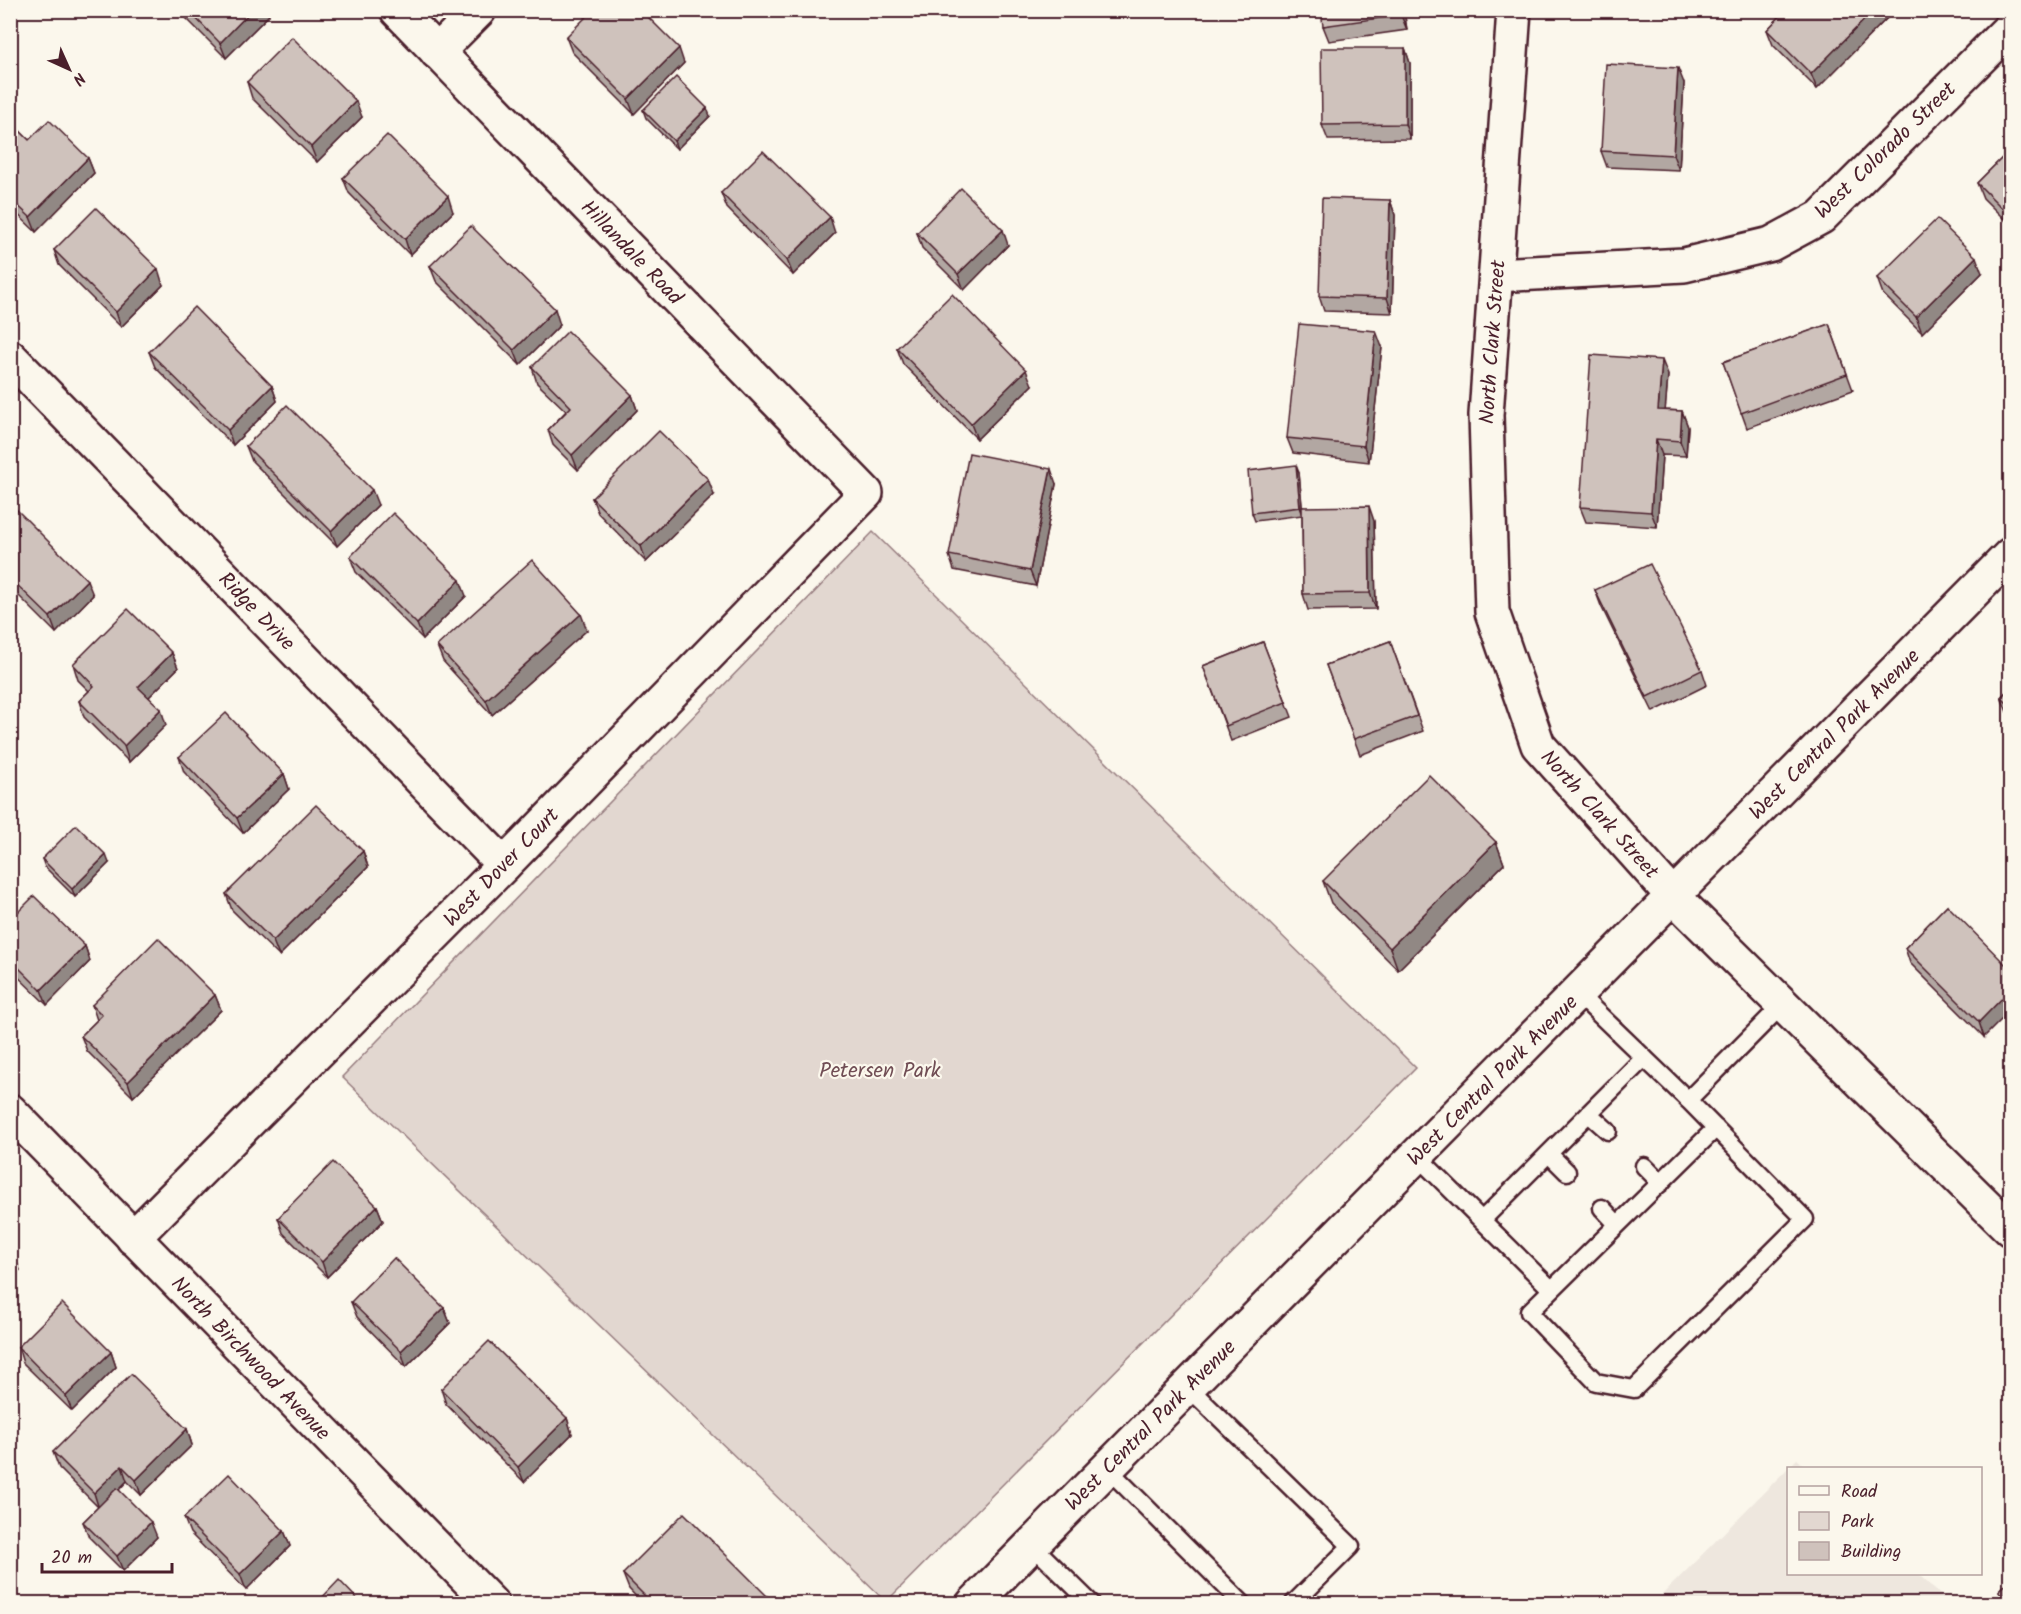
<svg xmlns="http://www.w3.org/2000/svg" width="2021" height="1614" font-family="Kalam,sans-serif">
<rect width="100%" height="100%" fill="#fbf7ec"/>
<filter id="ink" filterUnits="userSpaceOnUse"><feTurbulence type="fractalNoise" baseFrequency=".0167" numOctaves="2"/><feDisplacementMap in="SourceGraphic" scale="12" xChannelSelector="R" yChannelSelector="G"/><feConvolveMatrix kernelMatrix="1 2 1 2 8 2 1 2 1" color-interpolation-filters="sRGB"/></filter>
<g filter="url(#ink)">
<!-- built -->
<polygon fill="#eee7de" points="1797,1459 1807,1468 1788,1468 1788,1574 1918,1574 1949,1603 1654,1603"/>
<!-- green -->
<polygon fill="#e2d7d0" stroke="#967b7e" stroke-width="1.5" points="873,532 1416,1068 886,1602 342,1077"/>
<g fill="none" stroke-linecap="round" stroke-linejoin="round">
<!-- lane casing -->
<g stroke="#4a1f2b" stroke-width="21">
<g id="lane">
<polyline points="1577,993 1688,1100 1783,1004"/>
<polyline points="1688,1100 1805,1219 1634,1389 1596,1382 1529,1312 1716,1128"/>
<polyline points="1589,1114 1608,1131"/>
<polyline points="1549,1154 1567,1172"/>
<polyline points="1417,1156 1551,1289"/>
<polyline points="1644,1166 1661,1183"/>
<polyline points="1602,1208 1617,1224"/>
<polyline points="1482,1220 1644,1058"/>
<polyline points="1188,1387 1351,1546 1293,1604"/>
<polyline points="1107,1468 1243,1604"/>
<polyline points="1031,1544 1092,1604"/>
</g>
</g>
<!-- street casing -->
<g stroke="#4a1f2b" stroke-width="38">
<g id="street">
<polyline points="1514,10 1486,415 1492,612 1538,745 1673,896 2010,1229"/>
<polyline points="437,52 479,10"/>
<polyline points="1496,275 1684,265 1771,244 1821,217 2010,28"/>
<polyline points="10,357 504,865"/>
<polyline points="10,1111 492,1604"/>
<polyline points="133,1238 504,865 866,493 397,10"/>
</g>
</g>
<!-- secondary casing -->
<g stroke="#4a1f2b" stroke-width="38">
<polyline id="secondary" points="973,1604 2010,555"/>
</g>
<!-- lane -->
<use href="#lane" stroke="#fbf7ec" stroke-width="16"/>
<!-- street -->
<use href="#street" stroke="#fbf7ec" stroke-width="33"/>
<!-- secondary -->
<use href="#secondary" stroke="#fbf7ec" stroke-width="33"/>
</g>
<!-- wall -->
<g fill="#b2a7a2" stroke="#4a1f2b" stroke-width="1.5">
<polygon points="178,10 267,10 269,15 226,58"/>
<polygon points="1404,10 1407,30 1329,41 1323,26"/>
<polygon points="1786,10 1895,10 1817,89 1773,45 1767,30"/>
<polygon points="566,37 684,63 634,114 572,52"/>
<polygon points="1405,48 1410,63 1410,139 1328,140 1322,125"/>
<polygon points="247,82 362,117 317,162 252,98"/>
<polygon points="1684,83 1679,170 1607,167 1601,151"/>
<polygon points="643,110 710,116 677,149 646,118"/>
<polygon points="10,121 29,140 88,158 94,173 36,232 10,207"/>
<polygon points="2010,150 2010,225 1983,198 1977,183"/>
<polygon points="343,178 453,212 410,255 349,193"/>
<polygon points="721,193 835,233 793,275 727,208"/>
<polygon points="1390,200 1395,215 1392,313 1324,311 1319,296"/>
<polygon points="917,233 1008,245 964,290 922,248"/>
<polygon points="54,250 163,285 121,327 59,265"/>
<polygon points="430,266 560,325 520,365 436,281"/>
<polygon points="1982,273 1922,333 1883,294 1877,278"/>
<polygon points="1829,324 1853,390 1747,428 1723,362"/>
<polygon points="1382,347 1369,462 1293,453 1287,438"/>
<polygon points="897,348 1032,385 977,439 903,364"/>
<polygon points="149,352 272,386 277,401 233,445 155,367"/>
<polygon points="532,367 632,395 637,410 578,470 553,445 548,430 566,411 537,383"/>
<polygon points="1668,375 1665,410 1682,411 1688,427 1686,456 1662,455 1657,527 1586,522 1580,507"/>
<polygon points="246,446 378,505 337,546 252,461"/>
<polygon points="1299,473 1302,507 1374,521 1376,609 1308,610 1303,594 1302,515 1255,521 1252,513"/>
<polygon points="1056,484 1036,586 954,570 949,555"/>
<polygon points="714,495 646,562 598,513 592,498"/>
<polygon points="10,503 93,595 56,633 10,587"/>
<polygon points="350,557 466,596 423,639 356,572"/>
<polygon points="1595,590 1702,670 1707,685 1653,712 1601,606"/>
<polygon points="587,630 492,715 443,661 437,646"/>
<polygon points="1390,641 1423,731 1360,755 1326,665"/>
<polygon points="1263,642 1292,717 1231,741 1203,666"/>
<polygon points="172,653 178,668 149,697 166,725 129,762 84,717 79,701 89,691 78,680 73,664"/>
<polygon points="2010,688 2010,716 2007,712 2001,697"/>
<polygon points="179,757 284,774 289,789 243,833 184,772"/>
<polygon points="1496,842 1504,864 1398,970 1331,903 1323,881"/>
<polygon points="363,851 368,867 279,956 232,910 226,894"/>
<polygon points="42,859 109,863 75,897 45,867"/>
<polygon points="1947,905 1984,1037 1910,963 1905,948"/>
<polygon points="10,920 85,946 90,961 47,1005 10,969"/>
<polygon points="215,995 221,1010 133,1097 87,1051 81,1036 97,1020 92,1005"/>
<polygon points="377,1206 383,1221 327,1277 283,1233 278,1218"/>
<polygon points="351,1302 444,1308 450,1323 406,1367 357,1317"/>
<polygon points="18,1347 111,1352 116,1367 72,1411 23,1363"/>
<polygon points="441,1389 567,1418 572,1434 524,1482 446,1404"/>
<polygon points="187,1429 192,1445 141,1495 127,1481 119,1490 157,1537 123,1571 89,1537 83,1522 98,1507 59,1468 53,1452"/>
<polygon points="184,1518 284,1531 290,1546 246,1590 190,1533"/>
<polygon points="623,1574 775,1604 643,1604 629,1589"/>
<polygon points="2010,1580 2010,1604 2004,1604 1999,1591"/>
</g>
<!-- shaded-wall -->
<g fill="#918884" stroke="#4a1f2b" stroke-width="1.5">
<polygon points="252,10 267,10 269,15 226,58 220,43"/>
<polygon points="1401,10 1404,10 1407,30 1401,15"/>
<polygon points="1874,10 1895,10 1817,89 1811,74"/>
<polygon points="679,48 684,63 634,114 628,99"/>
<polygon points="1405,48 1410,63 1410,139 1405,124"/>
<polygon points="1678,68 1684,83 1679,170 1673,155"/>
<polygon points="356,101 362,117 317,162 311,147"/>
<polygon points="707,108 710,116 677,149 674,141"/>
<polygon points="88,158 94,173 36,232 30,217"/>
<polygon points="448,196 453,212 410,255 405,239"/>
<polygon points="1390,200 1395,215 1392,313 1387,298"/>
<polygon points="830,217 835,233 793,275 787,260"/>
<polygon points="1003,230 1008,245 964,290 958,274"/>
<polygon points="1976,257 1982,273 1922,333 1916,317"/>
<polygon points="158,269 163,285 121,327 116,312"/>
<polygon points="555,309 560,325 520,365 514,350"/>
<polygon points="1376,331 1382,347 1369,462 1364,446"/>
<polygon points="1662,360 1668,375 1664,425 1658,410"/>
<polygon points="1026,370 1032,385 977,439 971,424"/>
<polygon points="272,386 277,401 233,445 228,430"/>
<polygon points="632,395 637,410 578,470 572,455"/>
<polygon points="1682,411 1688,427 1686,456 1680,441"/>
<polygon points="1656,439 1662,455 1657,527 1651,512"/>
<polygon points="1296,465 1299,473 1303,515 1300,507"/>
<polygon points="1051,469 1056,484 1036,586 1030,571"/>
<polygon points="708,479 714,495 646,562 641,546"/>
<polygon points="372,490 378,505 337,546 331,531"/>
<polygon points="1369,506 1374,521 1376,609 1370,593"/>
<polygon points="87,580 93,595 56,633 50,617"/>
<polygon points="460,580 466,596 423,639 417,624"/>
<polygon points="581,614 587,630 492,715 486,700"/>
<polygon points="172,653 178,668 144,702 138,687"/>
<polygon points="161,709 166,725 129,762 124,746"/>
<polygon points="284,774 289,789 243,833 237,818"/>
<polygon points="1496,842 1504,864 1398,970 1390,948"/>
<polygon points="363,851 368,867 279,956 273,941"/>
<polygon points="106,855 109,863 75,897 72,889"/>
<polygon points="85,946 90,961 47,1005 41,990"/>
<polygon points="2010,990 2010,1011 1984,1037 1979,1022"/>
<polygon points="215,995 221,1010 133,1097 128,1082"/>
<polygon points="377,1206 383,1221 327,1277 322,1262"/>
<polygon points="14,1255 20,1270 10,1279 10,1259"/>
<polygon points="444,1308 450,1323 406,1367 401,1351"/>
<polygon points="111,1352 116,1367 72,1411 66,1396"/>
<polygon points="567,1418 572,1434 524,1482 518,1467"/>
<polygon points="187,1429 192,1445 141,1495 136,1480"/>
<polygon points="122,1466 127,1481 99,1509 94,1493"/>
<polygon points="151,1522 157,1537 123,1571 117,1556"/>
<polygon points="284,1531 290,1546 246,1590 240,1574"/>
</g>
<!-- building -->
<g fill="#cfc2bc" stroke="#4a1f2b" stroke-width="1.5">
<polygon points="188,10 252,10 220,43"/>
<polygon points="593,10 641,10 679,48 628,99 566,37"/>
<polygon points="1321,10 1401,10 1401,15 1323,26"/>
<polygon points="1786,10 1874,10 1811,74 1767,30"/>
<polygon points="292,37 356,101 311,147 247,82"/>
<polygon points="1321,48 1405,48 1405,124 1322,125"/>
<polygon points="1606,64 1678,68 1673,155 1601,151"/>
<polygon points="676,77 707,108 674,141 643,110"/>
<polygon points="49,120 88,158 30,217 10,198 10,121 29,140"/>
<polygon points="387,135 448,196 405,239 343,178"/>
<polygon points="2010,150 2010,216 1977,183"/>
<polygon points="763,151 830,217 787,260 721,193"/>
<polygon points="961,188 1003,230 958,274 917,233"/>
<polygon points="1322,198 1390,200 1387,298 1319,296"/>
<polygon points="96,208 158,269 116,312 54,250"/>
<polygon points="1937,219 1976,257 1916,317 1877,278"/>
<polygon points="471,226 555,309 514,350 430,266"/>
<polygon points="952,294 1026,370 971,424 897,348"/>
<polygon points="194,307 272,386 228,430 149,352"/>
<polygon points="1299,324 1376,331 1364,446 1287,438"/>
<polygon points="1829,324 1847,374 1741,413 1723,362"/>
<polygon points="568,331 632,395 572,455 548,430 571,407 532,367"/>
<polygon points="1591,355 1662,360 1658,410 1682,411 1680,441 1656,439 1651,512 1580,507"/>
<polygon points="287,405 372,490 331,531 246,446"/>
<polygon points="659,431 708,479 641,546 592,498"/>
<polygon points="969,453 1051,469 1030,571 949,555"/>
<polygon points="1296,465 1300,507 1252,513 1248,471"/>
<polygon points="10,503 87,580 50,617 10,578"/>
<polygon points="1369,506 1370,593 1303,594 1302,507"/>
<polygon points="393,513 460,580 417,624 350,557"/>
<polygon points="532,560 581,614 486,700 437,646"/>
<polygon points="1650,564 1702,670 1647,697 1595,590"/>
<polygon points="128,609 172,653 138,687 161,709 124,746 79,701 94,686 73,664"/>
<polygon points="1390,641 1417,716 1354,739 1326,665"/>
<polygon points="1263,642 1286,702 1226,726 1203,666"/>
<polygon points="2010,688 2010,706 2001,697"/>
<polygon points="226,713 284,774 237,818 179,757"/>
<polygon points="1429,775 1496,842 1390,948 1323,881"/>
<polygon points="316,805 363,851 273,941 226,894"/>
<polygon points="76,825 106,855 72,889 42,859"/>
<polygon points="34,896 85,946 41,990 10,959 10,920"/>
<polygon points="1947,905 2010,969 2010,990 1979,1022 1905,948"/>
<polygon points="158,938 215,995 128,1082 81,1036 102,1015 92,1005"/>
<polygon points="333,1162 377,1206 322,1262 278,1218"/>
<polygon points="10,1252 14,1255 10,1259"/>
<polygon points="394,1258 444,1308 401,1351 351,1302"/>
<polygon points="62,1303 111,1352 66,1396 18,1347"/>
<polygon points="489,1341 567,1418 518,1467 441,1389"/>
<polygon points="131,1374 187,1429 136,1480 122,1466 94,1493 53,1452"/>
<polygon points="229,1474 284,1531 240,1574 184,1518"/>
<polygon points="117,1488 151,1522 117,1556 83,1522"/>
<polygon points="684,1513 775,1604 653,1604 623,1574"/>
<polygon points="339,1580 362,1604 316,1604"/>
<polygon points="2010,1580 2010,1603 1999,1591"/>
</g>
</g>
<g text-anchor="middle" stroke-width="4.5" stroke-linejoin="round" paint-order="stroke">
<!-- street labels -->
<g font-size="21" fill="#4a1f2b" stroke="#fbf7ec">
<text transform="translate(1885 150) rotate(-44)" y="7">West Colorado Street</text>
<text transform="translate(632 252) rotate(46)" y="7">Hillandale Road</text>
<text transform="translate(1492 342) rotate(-86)" y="7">North Clark Street</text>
<text transform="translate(257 611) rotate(46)" y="7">Ridge Drive</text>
<text transform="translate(1834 734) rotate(-45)" y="7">West Central Park Avenue</text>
<text transform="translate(1600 814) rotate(48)" y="7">North Clark Street</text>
<text transform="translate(501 867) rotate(-46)" y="7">West Dover Court</text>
<text transform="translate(1492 1080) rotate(-45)" y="7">West Central Park Avenue</text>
<text transform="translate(251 1358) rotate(46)" y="7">North Birchwood Avenue</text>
<text transform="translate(1150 1425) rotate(-45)" y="7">West Central Park Avenue</text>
</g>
<!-- park labels -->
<g font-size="21" fill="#704d54" stroke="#fbf7ec">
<text x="880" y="1077">Petersen Park</text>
</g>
</g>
<!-- margin -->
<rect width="2021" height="1614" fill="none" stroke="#fbf7ec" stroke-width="36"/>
<rect x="18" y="18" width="1985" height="1578" fill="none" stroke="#4a1f2b" stroke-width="2" filter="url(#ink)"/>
<!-- legend -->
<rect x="1787" y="1467" width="195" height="108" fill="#fbf7ec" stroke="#b4a19f" stroke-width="1.5"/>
<rect x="1799" y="1486" width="30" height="9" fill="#fbf7ec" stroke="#b4a19f" stroke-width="1.5"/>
<text x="1841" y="1497" font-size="18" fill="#4a1f2b">Road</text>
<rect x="1799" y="1512" width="30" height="18" fill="#e2d7d0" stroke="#b4a19f" stroke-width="1.5"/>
<text x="1841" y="1527" font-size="18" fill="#4a1f2b">Park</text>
<rect x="1799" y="1542" width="30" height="18" fill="#cfc2bc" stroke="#b4a19f" stroke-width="1.5"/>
<text x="1841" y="1557" font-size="18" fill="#4a1f2b">Building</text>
<!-- north arrow -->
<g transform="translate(69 69) rotate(135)" stroke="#fbf7ec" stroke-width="4.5" paint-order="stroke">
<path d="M0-4.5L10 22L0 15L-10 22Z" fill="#4a1f2b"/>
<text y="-9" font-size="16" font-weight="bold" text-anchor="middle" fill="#4a1f2b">N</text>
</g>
<!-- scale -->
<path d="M42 1563v9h130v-9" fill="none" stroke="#4a1f2b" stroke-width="3"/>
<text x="51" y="1563" font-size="18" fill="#4a1f2b" stroke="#fbf7ec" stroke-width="4.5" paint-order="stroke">20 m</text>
</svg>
